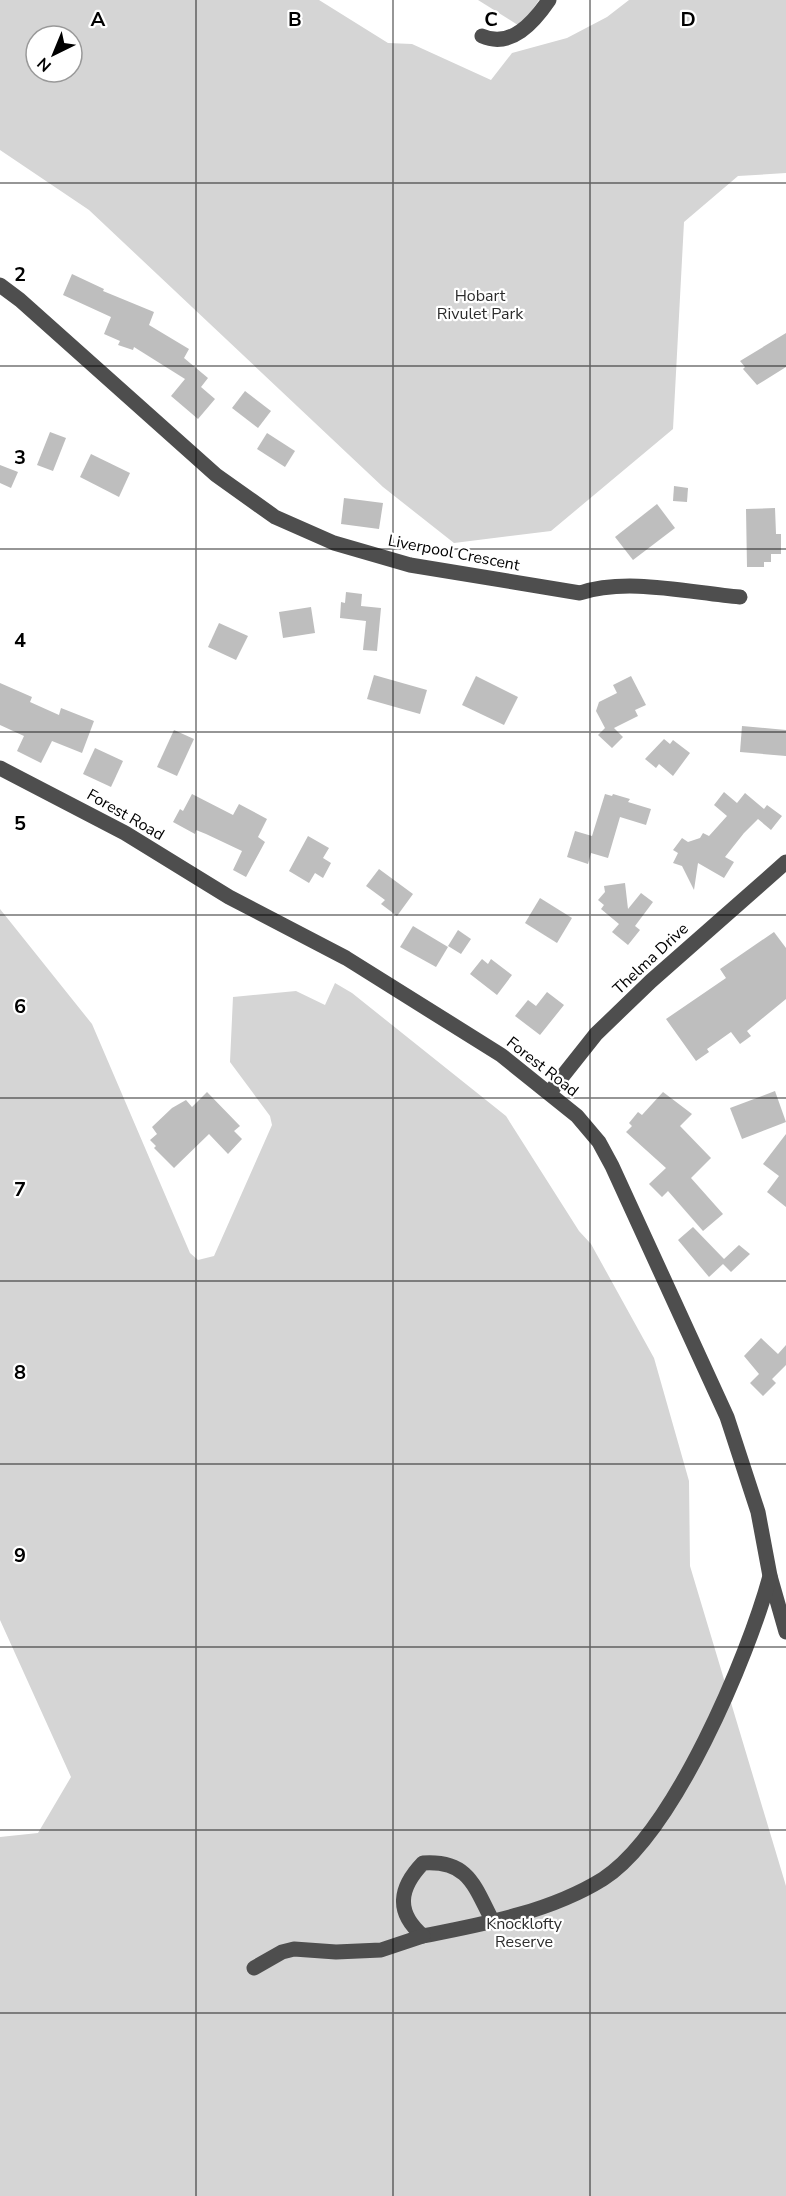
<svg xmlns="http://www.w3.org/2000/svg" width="786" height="2196" font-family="'Nunito Sans',sans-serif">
<rect width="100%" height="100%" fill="#fff"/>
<!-- green -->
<g fill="#d5d5d5" fill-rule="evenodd">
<path d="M0,0h319l69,43 24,1 79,36 21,-27 55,-15 40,-21 22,-17h157v173l-48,3 -54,46 -11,207 -122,102 -97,12 -71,-56 -294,-277 -89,-60zM36,36h36v36h-36z"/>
<polygon points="478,0 539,0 521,27"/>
<polygon points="0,909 92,1024 190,1253 198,1260 214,1256 272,1125 270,1116 230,1062 233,997 296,991 325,1005 335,983 352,993 506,1116 579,1231 591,1244 654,1358 689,1481 690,1566 786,1886 786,2196 0,2196 0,1837 38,1833 71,1777 0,1620"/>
</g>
<!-- building -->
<g fill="#bebebe">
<polygon points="72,274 104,289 103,291 154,312 149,325 189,349 184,358 208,378 201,387 215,399 198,419 171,396 185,379 134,347 133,350 118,345 120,341 104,334 111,317 63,295"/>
<polygon points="786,333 786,367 757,385 743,369 745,367 740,361"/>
<polygon points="245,391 271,411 258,428 232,408"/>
<polygon points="50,432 66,438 53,471 37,465"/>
<polygon points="267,433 295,451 285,467 257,449"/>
<polygon points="91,454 130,473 119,497 80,477"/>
<polygon points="0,465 18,472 11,488 0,483"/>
<polygon points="674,486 688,488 687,502 673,501"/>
<polygon points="344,498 383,503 379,529 341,524"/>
<polygon points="657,504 675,528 633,560 615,537"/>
<polygon points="775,508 776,534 781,534 781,554 771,554 771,562 764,562 764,567 747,567 746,509"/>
<polygon points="346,592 362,594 361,606 381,608 377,651 363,650 366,621 340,618 341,602 345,603"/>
<polygon points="311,607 315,633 283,638 279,612"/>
<polygon points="219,623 248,636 236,660 208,647"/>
<polygon points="374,675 427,690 420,714 367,699"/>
<polygon points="476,676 518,697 504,725 462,705"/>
<polygon points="631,676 646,705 635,710 638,716 614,728 623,737 612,748 598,735 605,728 596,711 599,702 617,693 613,685"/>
<polygon points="0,683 32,697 30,702 59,715 61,708 94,721 82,753 52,741 41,763 17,751 24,736 0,725"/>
<polygon points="742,726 786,730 786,756 740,752"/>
<polygon points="174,730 194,739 177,776 157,767"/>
<polygon points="664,739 670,744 673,740 690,753 673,776 659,764 656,768 645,759"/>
<polygon points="95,748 123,761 111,787 83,774"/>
<polygon points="724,792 737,803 745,793 764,809 767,805 782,816 771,830 758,819 744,833 725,857 734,862 724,878 698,863 694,890 682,866 673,863 678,853 673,850 682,838 688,842 700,838 703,833 709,836 727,816 714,805"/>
<polygon points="192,794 233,815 239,804 267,819 258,837 265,842 246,877 233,870 242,851 206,834 196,830 195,834 173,822 180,809 183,811"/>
<polygon points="605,794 612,796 613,794 630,799 628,802 651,809 646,825 620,817 608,858 591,853 588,864 567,857 575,831 592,836"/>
<polygon points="308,836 329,848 323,858 331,863 323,878 315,873 309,883 289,871"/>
<polygon points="379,869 413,894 397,916 381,904 385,900 366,886"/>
<polygon points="625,883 628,909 641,893 653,902 635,926 640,930 628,945 612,932 619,924 601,909 604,905 598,900 605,892 604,886"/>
<polygon points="540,898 572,918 557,943 525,923"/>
<polygon points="413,926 448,947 436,967 400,947"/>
<polygon points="458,930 471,939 461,954 448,946"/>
<polygon points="774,932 786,948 786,999 747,1031 751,1036 740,1044 731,1032 707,1049 709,1052 696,1061 666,1019 726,978 720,969"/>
<polygon points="482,959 488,964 491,959 512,975 497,995 470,974"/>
<polygon points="547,992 564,1005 540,1035 515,1016 528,1000 536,1006"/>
<polygon points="775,1091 786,1122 742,1139 730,1108"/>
<polygon points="207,1092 240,1126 234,1131 242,1139 228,1154 209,1134 174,1168 154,1148 156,1146 150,1140 157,1134 152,1127 172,1108 186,1100 192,1107"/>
<polygon points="663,1092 692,1114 680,1126 711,1158 691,1178 723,1214 703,1231 668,1191 662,1197 649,1184 666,1168 626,1132 632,1126 629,1123 638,1112 642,1115"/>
<polygon points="786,1134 786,1207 767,1192 779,1176 763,1164"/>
<polygon points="693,1227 724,1259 739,1245 750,1254 731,1272 723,1264 709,1277 678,1240"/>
<polygon points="761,1338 778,1354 786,1345 786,1365 772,1379 776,1383 763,1396 750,1383 759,1374 744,1356"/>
</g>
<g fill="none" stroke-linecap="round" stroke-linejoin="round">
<!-- minor -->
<g stroke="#4e4e4e" stroke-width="15">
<path d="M482,36c29,13 52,-14 67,-36"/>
<path d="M0,285l20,15 196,175 59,42 59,26 76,22 170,28c47,-16 111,0 160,4"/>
<polyline points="0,768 125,833 229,897 346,958 501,1055 577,1116 599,1142 612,1166 727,1417 758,1512 770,1576 786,1632"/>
<polyline points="550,1092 596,1034 651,981 786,862"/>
<path d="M492,1920c-18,-35 -24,-60 -69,-57 -24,25 -28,49 0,73 61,-12 127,-24 180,-57 71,-46 145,-222 167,-303"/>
<polyline points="254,1968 282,1952 294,1949 336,1952 381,1950 423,1936"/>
</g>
</g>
<!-- grid -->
<path fill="none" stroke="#000" stroke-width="1.5" stroke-opacity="0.55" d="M196,0v2196M393,0v2196M590,0v2196M0,183h786M0,366h786M0,549h786M0,732h786M0,915h786M0,1098h786M0,1281h786M0,1464h786M0,1647h786M0,1830h786M0,2013h786"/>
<g text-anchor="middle" stroke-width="4.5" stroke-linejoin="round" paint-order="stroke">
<!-- park labels -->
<g font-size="16" fill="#2c2c2c" stroke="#fff">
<text x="480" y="301">Hobart<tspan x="480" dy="18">Rivulet Park</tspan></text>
<text x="524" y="1929">Knocklofty<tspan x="524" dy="18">Reserve</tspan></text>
</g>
<!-- street labels -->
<g font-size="16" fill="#000" stroke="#fff">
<text transform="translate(454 552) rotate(11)" y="6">Liverpool Crescent</text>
<text transform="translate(126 814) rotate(30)" y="6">Forest Road</text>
<text transform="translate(650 958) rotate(-43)" y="6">Thelma Drive</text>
<text transform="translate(543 1066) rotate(38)" y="6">Forest Road</text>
</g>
</g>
<g font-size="20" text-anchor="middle" font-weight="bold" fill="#000" stroke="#fff" stroke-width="4.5" stroke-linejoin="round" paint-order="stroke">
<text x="98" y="26">A</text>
<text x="295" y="26">B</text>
<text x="491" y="26">C</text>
<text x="688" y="26">D</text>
<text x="20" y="281">2</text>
<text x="20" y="464">3</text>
<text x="20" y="647">4</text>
<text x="20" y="830">5</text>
<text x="20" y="1013">6</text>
<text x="20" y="1196">7</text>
<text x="20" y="1379">8</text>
<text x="20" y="1562">9</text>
</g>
<!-- north arrow -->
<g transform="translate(54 54) rotate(223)"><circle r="28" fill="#ffffff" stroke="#999999" stroke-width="1.5"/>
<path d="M0-4.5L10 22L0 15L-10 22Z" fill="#000000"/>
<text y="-9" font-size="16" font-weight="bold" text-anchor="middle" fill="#000000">N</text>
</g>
</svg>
